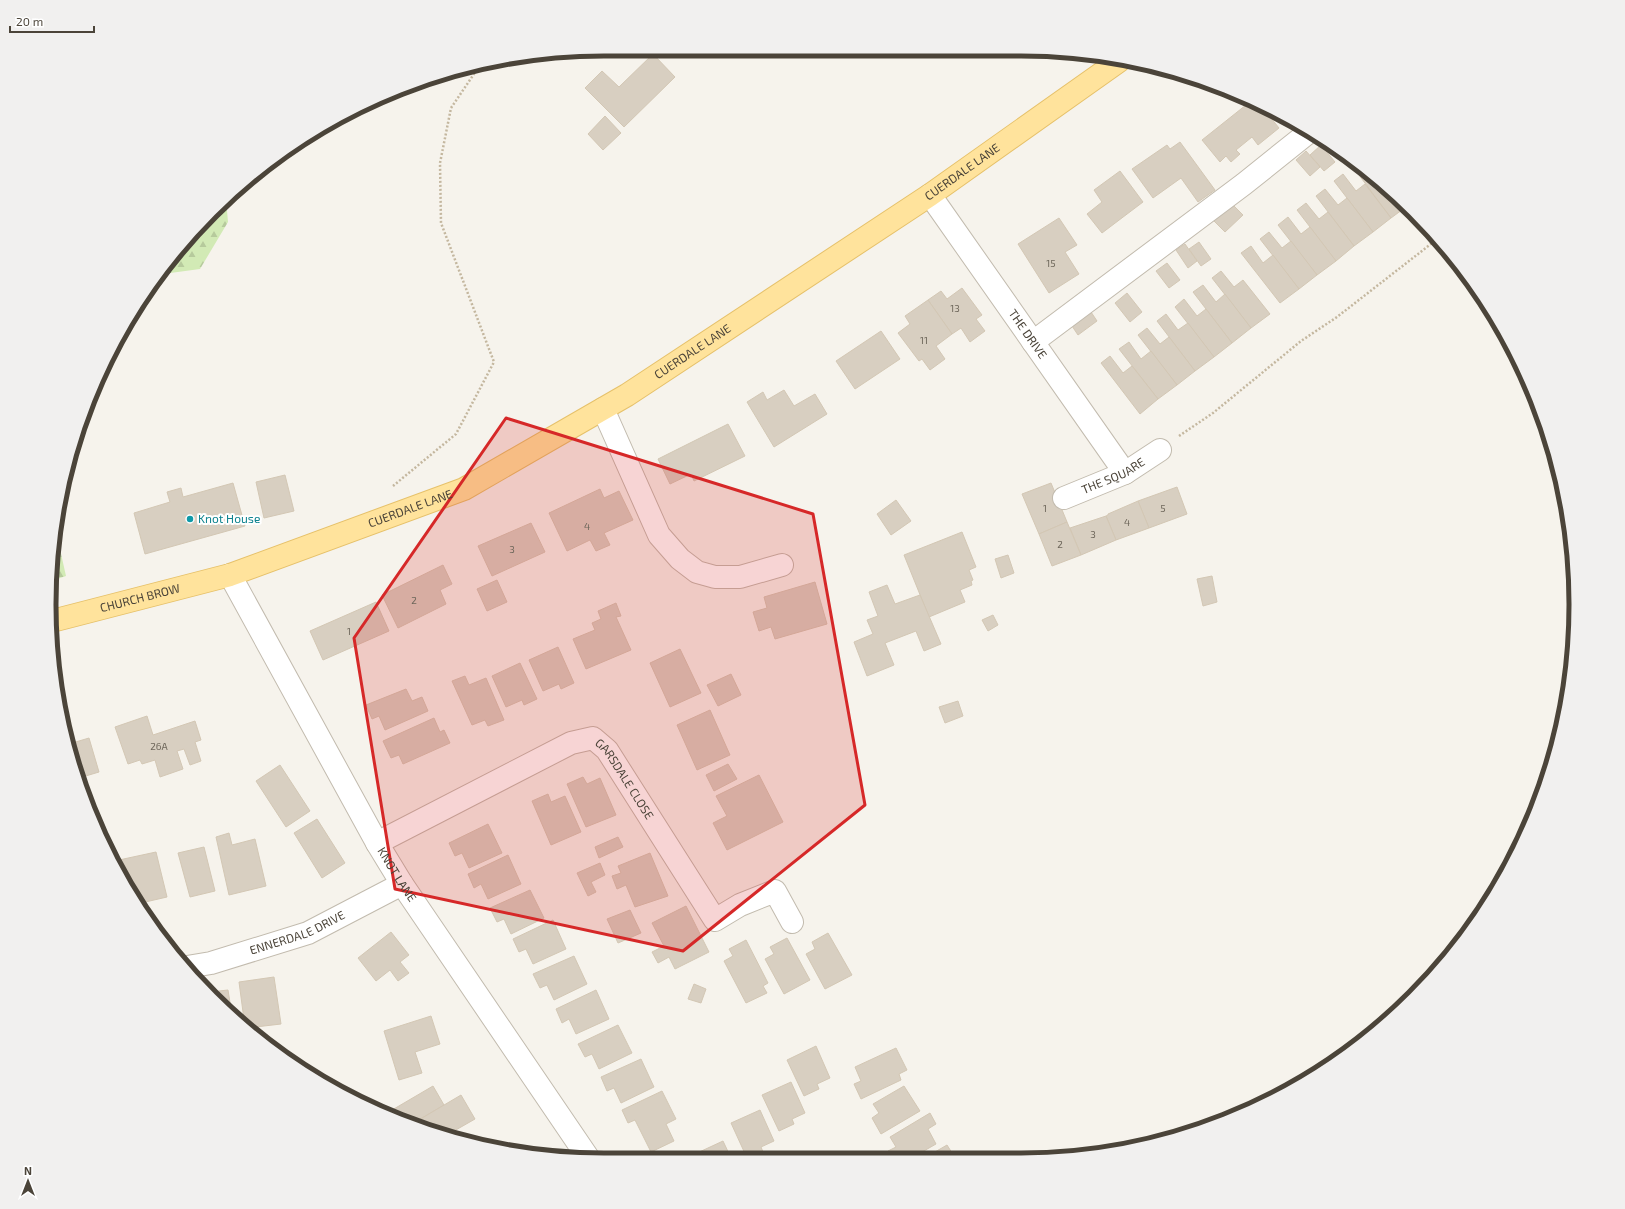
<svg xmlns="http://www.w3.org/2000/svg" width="1625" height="1209" font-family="'Exo 2',sans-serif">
<defs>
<pattern id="forest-firs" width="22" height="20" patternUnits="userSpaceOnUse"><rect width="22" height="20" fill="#d2eab5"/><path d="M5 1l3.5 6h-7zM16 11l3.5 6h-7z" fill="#b6ca9c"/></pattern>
</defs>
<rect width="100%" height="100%" fill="#f6f3ec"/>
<!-- forest -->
<g fill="url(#forest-firs)">
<polygon points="226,199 228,222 200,269 163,274 187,238"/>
<polygon points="57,536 66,576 54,580"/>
</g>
<!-- building -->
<g fill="#d8cfc1" stroke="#d3c7b4">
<polygon points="653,54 675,77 624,127 585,88 602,71 619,87"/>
<polygon points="1251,101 1262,107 1279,128 1258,145 1252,137 1236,150 1240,154 1231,162 1226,156 1220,162 1202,140"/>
<polygon points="605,116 621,133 603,150 588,134"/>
<polygon points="1180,142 1215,190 1198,202 1181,178 1153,198 1132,169 1167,145 1170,149"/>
<polygon points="1321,145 1335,162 1324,171 1310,155"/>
<polygon points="1306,151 1320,167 1310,176 1296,160"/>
<polygon points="1357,164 1387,187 1406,207 1391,218 1353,167"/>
<polygon points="1120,171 1143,202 1102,233 1087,214 1102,202 1094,190"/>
<polygon points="1343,174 1356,191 1365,184 1391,218 1373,232 1334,181"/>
<polygon points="1325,189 1338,205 1347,198 1373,232 1354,246 1316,196"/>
<polygon points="1231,203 1243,215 1225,232 1213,220"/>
<polygon points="1306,203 1319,219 1328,212 1354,246 1336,261 1297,210"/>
<polygon points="1288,217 1301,234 1310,227 1336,261 1317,275 1278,225"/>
<polygon points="1059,218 1077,245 1065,252 1079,274 1049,293 1018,244"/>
<polygon points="1269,232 1282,248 1291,241 1317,275 1299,289 1260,239"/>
<polygon points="1199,242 1211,259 1201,266 1189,249"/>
<polygon points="1185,244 1197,261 1188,268 1176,250"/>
<polygon points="1251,246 1263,263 1273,255 1299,289 1280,303 1241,253"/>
<polygon points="1167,263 1180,280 1169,288 1156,271"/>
<polygon points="1221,271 1234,287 1243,280 1270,314 1251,328 1212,278"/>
<polygon points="1203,285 1216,302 1225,294 1251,328 1232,343 1193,292"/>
<polygon points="962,288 982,315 976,319 985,331 970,342 961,328 952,334 928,300 941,291 947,299"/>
<polygon points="1127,293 1142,312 1130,322 1115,303"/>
<polygon points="1184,299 1197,316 1206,309 1232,343 1214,357 1175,307"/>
<polygon points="928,300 952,334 936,346 945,359 930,370 922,359 919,361 898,333 910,324 905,316"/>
<polygon points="1091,312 1097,321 1078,335 1072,326"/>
<polygon points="1166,314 1178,330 1188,323 1214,357 1195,371 1157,321"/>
<polygon points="1147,328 1160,344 1169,337 1195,371 1177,385 1138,335"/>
<polygon points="881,331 900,359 855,389 836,361"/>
<polygon points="1129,342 1141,359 1151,351 1177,385 1158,399 1119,349"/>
<polygon points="1110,356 1123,373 1132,366 1158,399 1140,414 1101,363"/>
<polygon points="784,390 794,406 815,394 827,414 774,447 747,402 763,392 767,400"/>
<polygon points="728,424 745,456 694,481 691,474 670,484 658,459"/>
<polygon points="285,475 294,511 264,518 256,482"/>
<polygon points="233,483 245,526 145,554 134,513 170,502 167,492 181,488 183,497"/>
<polygon points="1051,483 1067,522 1039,534 1022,494"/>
<polygon points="1177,487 1187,514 1149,528 1138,501"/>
<polygon points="600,489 604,498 619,491 633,520 604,533 610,545 596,551 590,540 567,551 549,513"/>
<polygon points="896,500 911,521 891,535 877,514"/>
<polygon points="1138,501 1149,528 1116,540 1106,516 1108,515 1108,514"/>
<polygon points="1106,516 1116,540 1081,555 1070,528"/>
<polygon points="1067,522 1081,555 1052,566 1039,534"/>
<polygon points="531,523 545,552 492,576 478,546"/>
<polygon points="962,532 976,567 969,570 973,580 971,581 972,585 960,590 965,602 929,617 904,555"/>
<polygon points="1008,555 1014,573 1001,578 995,559"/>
<polygon points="443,565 452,584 440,590 446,604 398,628 382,595"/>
<polygon points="1212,576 1217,602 1203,606 1197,579"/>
<polygon points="497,580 507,602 487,611 477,589"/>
<polygon points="815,582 827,624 775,639 771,627 759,631 753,612 767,608 764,597"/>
<polygon points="887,585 895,604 920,595 941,644 924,651 916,631 885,643 894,665 867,676 854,642 873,634 867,620 878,616 869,592"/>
<polygon points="376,602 389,631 323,660 310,631"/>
<polygon points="616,603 621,616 616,617 631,650 586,669 573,639 595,630 592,623 601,619 598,611"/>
<polygon points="993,615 998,625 988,631 982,620"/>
<polygon points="558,647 574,683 561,689 559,684 543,691 529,660"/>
<polygon points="680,649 701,693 670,707 650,663"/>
<polygon points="520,663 537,699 524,705 522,700 506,707 492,676"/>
<polygon points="731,674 741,695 718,706 707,685"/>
<polygon points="465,676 469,685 486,678 504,720 488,726 485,720 472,725 452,681"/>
<polygon points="406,689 412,701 422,697 428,711 385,730 379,716 372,719 366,705"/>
<polygon points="958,701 963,716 945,723 939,707"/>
<polygon points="710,710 730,755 697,770 677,725"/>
<polygon points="147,716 153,735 195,721 201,740 195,742 201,761 190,765 184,749 177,751 183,769 160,777 155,760 142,764 140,760 128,764 115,727"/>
<polygon points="434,718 440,732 444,730 450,743 403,764 399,755 391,758 383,741"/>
<polygon points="89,738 99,772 79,778 69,744"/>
<polygon points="728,764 737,779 714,791 706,775"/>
<polygon points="280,765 310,811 286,827 256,781"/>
<polygon points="759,775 783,822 727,850 713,823 727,816 716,796"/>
<polygon points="583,777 587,784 600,778 616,815 586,827 567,784"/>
<polygon points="548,794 551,802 565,796 581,832 551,845 532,801"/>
<polygon points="317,819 345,863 322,878 294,833"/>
<polygon points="488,824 502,853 469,868 462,853 455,856 449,843"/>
<polygon points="229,833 232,845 255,839 266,886 229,895 216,837"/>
<polygon points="618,837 623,847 599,858 595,847"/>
<polygon points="204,847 215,891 190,897 178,853"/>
<polygon points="156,852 167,897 141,903 120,868 119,860"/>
<polygon points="650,853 668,896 635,907 626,885 617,889 612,876 621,873 618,866"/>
<polygon points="508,855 521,884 488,899 481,884 474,888 468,874"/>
<polygon points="600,863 605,875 591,882 596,892 588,896 577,873"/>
<polygon points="530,890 544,918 511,934 504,919 497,922 490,908"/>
<polygon points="686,906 709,952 675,969 669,957 658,963 652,952 664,946 652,923"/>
<polygon points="630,910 641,933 618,943 607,919"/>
<polygon points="553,920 566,949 533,964 526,949 519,952 513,939"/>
<polygon points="391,932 409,955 400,962 409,973 398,981 390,970 376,981 358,958"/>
<polygon points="828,933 852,975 825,989 806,954 815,949 812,942"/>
<polygon points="787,938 810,980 784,994 765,959 774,954 770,947"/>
<polygon points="746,940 768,983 763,986 767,993 746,1003 724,961 733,956 729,949"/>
<polygon points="574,956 587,984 554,1000 547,985 540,988 533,974"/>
<polygon points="274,977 281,1024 247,1028 245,1027 239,982"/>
<polygon points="694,984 706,989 701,1003 688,999"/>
<polygon points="228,990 232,1015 210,992"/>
<polygon points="596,990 609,1019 576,1034 569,1019 562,1023 556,1009"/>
<polygon points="431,1016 440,1044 415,1052 422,1073 399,1080 384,1031"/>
<polygon points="618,1025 632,1053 599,1069 592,1054 585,1057 578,1044"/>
<polygon points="816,1046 830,1078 817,1084 819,1089 804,1096 787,1060"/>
<polygon points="896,1048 907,1070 899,1074 901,1080 861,1099 854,1084 861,1081 855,1067"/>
<polygon points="641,1059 654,1087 621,1103 614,1088 607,1091 601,1077"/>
<polygon points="791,1082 805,1113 792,1119 794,1124 779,1131 762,1095"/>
<polygon points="433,1086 444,1105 412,1124 387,1113"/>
<polygon points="904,1086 920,1111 881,1134 872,1118 879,1113 873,1104"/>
<polygon points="662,1091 676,1119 666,1124 674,1141 651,1152 635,1120 628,1123 622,1110"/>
<polygon points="461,1095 475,1119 447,1135 426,1131 412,1124"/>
<polygon points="760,1110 774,1141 761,1147 763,1152 747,1158 731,1123"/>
<polygon points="930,1113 936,1124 928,1129 936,1144 915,1156 891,1157 888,1151 896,1147 890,1137"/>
<polygon points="723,1141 731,1158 697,1158 695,1154"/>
<polygon points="947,1145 954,1156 928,1156"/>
</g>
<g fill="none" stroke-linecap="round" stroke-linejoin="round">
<!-- minor casing -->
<g stroke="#c2bbae" stroke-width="24">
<g id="minor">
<path id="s1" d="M930,195l195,278"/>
<polyline points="1033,342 1244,184 1309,132"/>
<polyline points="603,409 659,535 680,559 697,572 715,577 740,577 782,565"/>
<path id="s2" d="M1064,498l61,-25 35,-23"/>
<path id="s3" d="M230,575l147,268 25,41 187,275"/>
<path id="s4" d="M377,843l194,-100 22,-5 14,12 108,170 25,-15 35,-14 17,31"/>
<path id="s5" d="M187,967l24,-4 97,-30 94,-49"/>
</g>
</g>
<!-- major casing -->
<g stroke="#e6c16a" stroke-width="24">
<g id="major">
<path id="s6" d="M52,621l178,-46 234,-86 163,-94 303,-200 189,-134"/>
</g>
</g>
<!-- path -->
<g stroke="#c4b79f" stroke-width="2.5" stroke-dasharray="2 2" stroke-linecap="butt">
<polyline points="1179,436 1213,413 1301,341 1337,317 1436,240"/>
<polyline points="393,486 456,434 494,362 441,223 440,163 451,108 480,65"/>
</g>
<!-- minor -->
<use href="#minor" stroke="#fff" stroke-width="22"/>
<!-- major -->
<use href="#major" stroke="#ffe39c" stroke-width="22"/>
</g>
<!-- marked area -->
<path fill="#d62828" fill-opacity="0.2" stroke="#d62828" stroke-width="3" stroke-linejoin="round" d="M506,418l307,96 52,291 -182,146 -288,-62 -41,-251z"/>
<!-- markers -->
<circle fill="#0f9aa8" stroke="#fff" stroke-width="1.5" cx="190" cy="519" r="4"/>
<g text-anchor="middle" stroke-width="4" stroke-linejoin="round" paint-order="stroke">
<!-- number labels -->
<g font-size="10" fill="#6e675b">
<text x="1051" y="267">15</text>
<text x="955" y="312">13</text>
<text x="924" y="344">11</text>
<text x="1045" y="512">1</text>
<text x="1163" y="512">5</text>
<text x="1127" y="526">4</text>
<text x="587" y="530">4</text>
<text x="1093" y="538">3</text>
<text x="1060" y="548">2</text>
<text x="512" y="553">3</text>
<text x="414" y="604">2</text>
<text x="349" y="635">1</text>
<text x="159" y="750">26A</text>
</g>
<!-- street labels -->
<g font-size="12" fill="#4b4439" stroke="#fff">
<text dy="4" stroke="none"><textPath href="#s6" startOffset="1024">CUERDALE LANE</textPath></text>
<text dy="4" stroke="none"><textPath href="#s1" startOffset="170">THE DRIVE</textPath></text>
<text dy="4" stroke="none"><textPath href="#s6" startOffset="700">CUERDALE LANE</textPath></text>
<text dy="4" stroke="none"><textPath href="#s2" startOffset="54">THE SQUARE</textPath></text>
<text dy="4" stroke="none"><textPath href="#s6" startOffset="376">CUERDALE LANE</textPath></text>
<text dy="4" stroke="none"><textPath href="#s6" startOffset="91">CHURCH BROW</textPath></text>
<text dy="4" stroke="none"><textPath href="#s4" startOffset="293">GARSDALE CLOSE</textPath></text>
<text dy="4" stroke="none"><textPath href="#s3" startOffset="343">KNOT LANE</textPath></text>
<text dy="4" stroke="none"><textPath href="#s5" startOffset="116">ENNERDALE DRIVE</textPath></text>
</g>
<!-- culture labels -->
<g font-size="12" fill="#0d838f" stroke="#fff" text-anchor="start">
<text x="198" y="523">Knot House</text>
</g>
</g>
<!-- crop -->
<path d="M0 0H1625V1209H0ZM604 56H1021A548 548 0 0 1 1569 604V605A548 548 0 0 1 1021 1153H604A548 548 0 0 1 56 605V604A548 548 0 0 1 604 56Z" fill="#f1f0ef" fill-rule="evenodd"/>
<path fill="none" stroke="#4b4439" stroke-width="5" d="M604 56H1021A548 548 0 0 1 1569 604V605A548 548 0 0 1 1021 1153H604A548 548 0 0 1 56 605V604A548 548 0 0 1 604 56Z"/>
<!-- north arrow -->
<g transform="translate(28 1181)" stroke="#ffffff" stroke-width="3" paint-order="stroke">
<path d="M0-3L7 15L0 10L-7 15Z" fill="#4b4439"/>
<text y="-6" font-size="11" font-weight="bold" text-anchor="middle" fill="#4b4439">N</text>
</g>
<!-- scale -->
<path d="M10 26v6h84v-6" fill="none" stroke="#4b4439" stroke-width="2"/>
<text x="16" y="26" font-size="12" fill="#4b4439" stroke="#ffffff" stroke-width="3" paint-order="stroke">20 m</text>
</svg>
